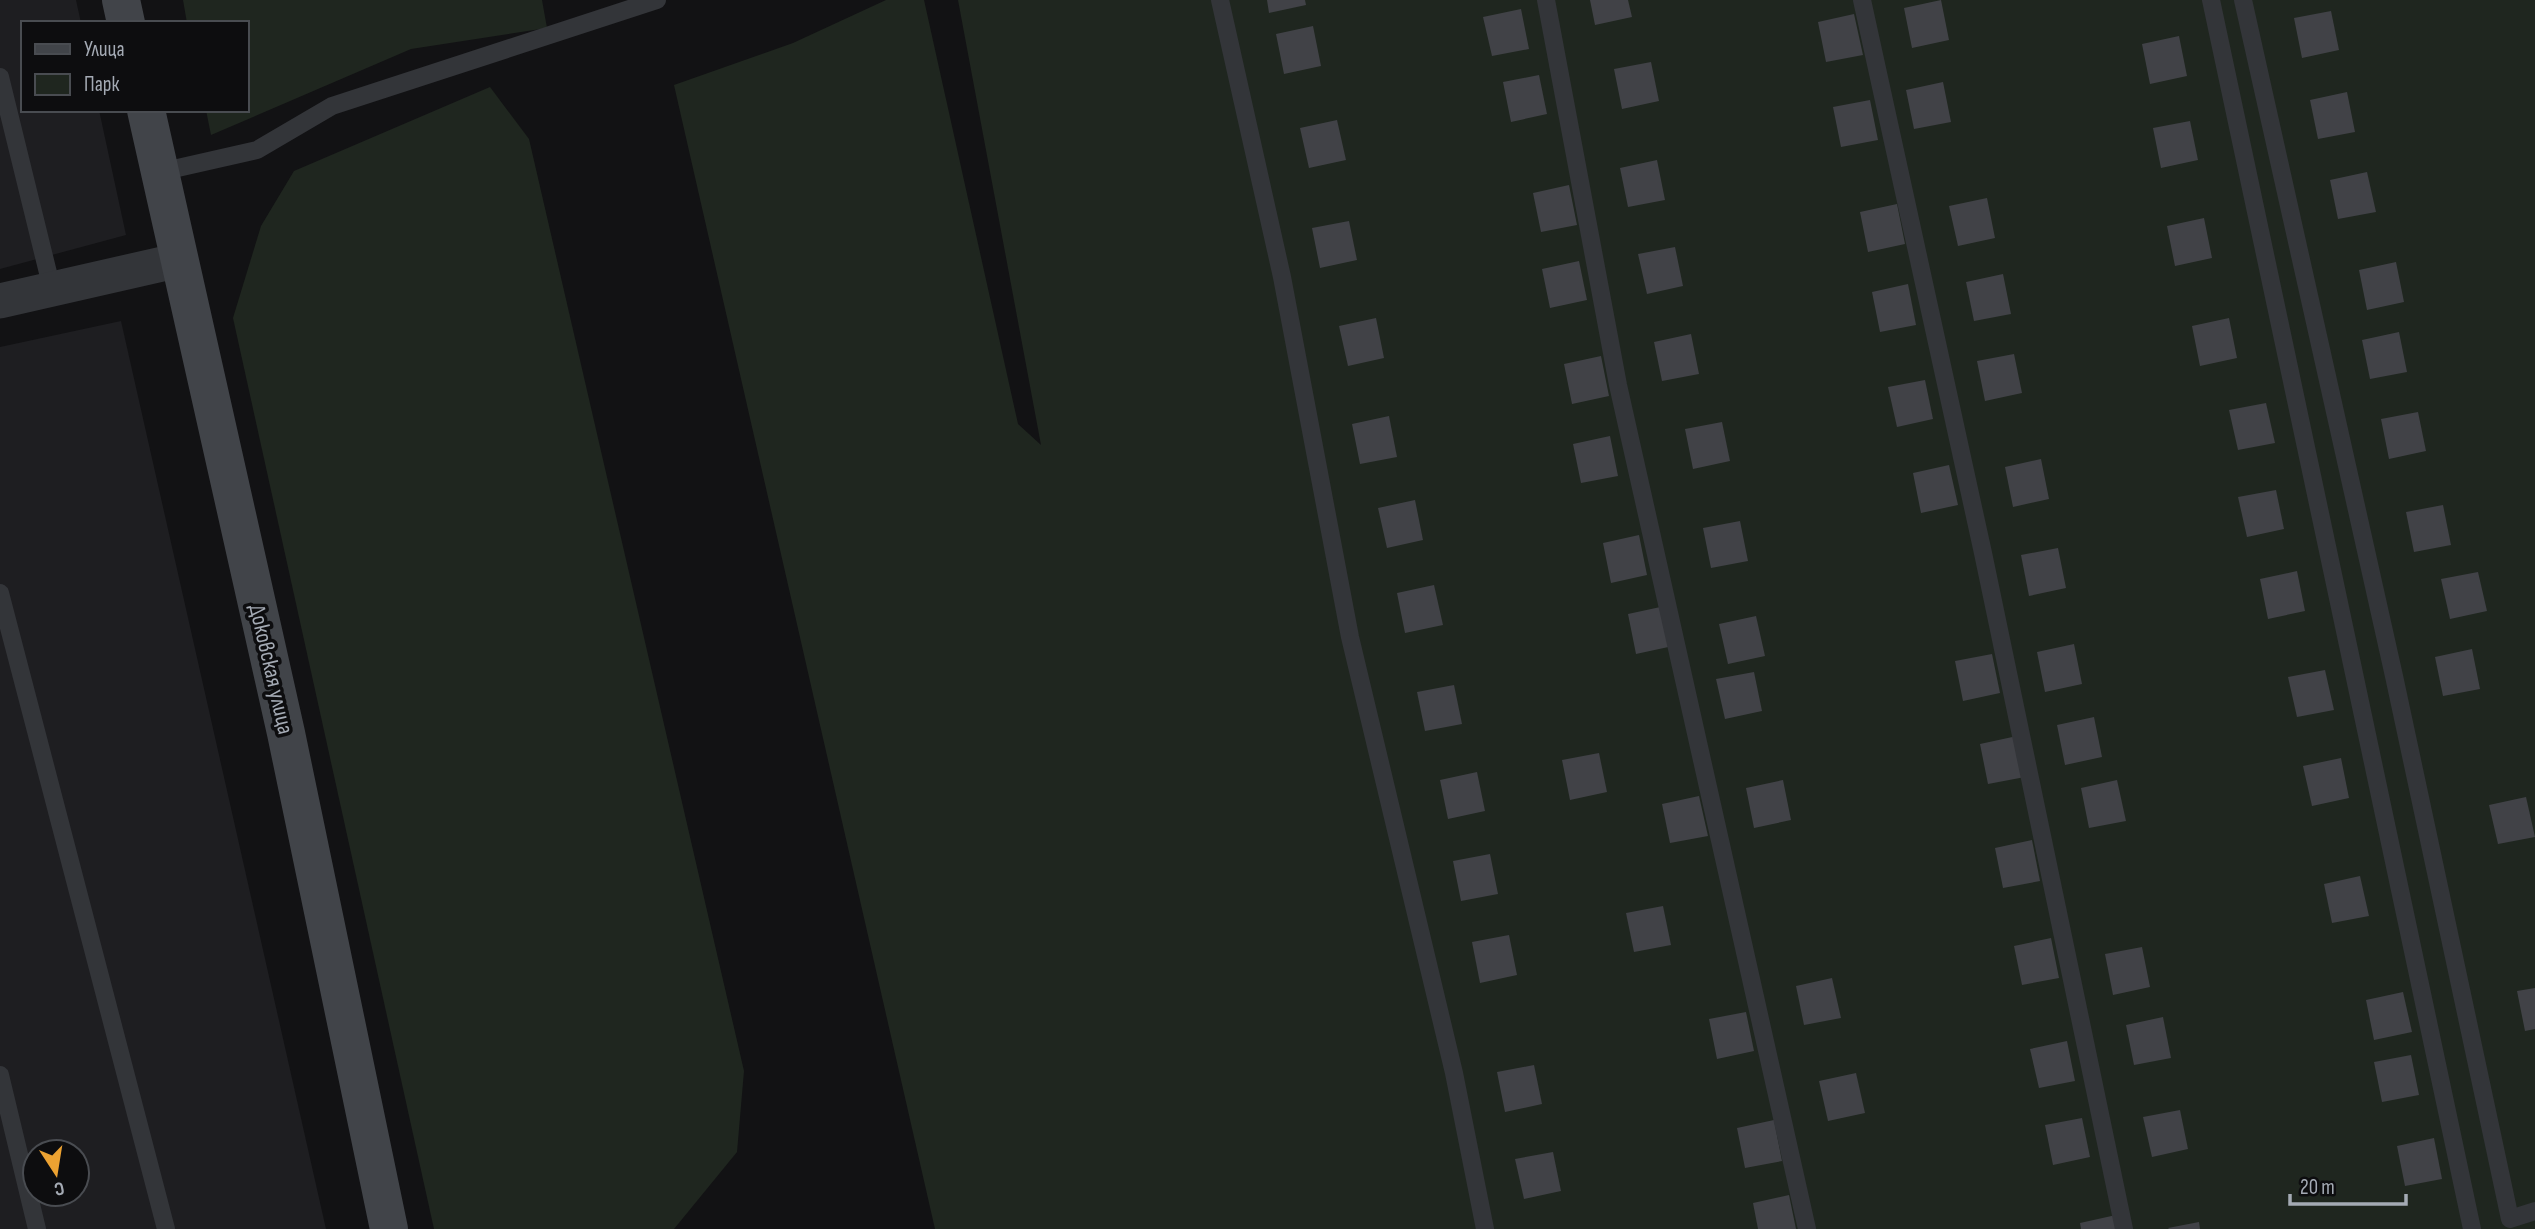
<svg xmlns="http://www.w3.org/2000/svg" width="2535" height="1229" font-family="'Sofia Sans Condensed',sans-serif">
<rect width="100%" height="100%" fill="#121214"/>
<!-- built -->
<g fill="#1e1e21" fill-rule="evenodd">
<polygon points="0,0 76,0 81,23 23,23 23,110 99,110 126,235 0,269"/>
<path d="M121,321l205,908h-326v-882zM35,1152h42v42h-42z"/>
</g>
<!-- green -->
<g fill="#1f261f">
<polygon points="183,0 542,0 547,28 411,49 211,135 206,110 247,110 247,23 187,23"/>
<polygon points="886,0 924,0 1018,424 1041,445 958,0 2535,0 2535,1229 935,1229 674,85 793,43"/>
<polygon points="490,87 529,139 744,1071 737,1152 674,1229 434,1229 233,318 261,226 294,171"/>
</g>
<!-- building -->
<g fill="#414247">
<polygon points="1267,0 1305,0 1306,5 1269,13"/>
<polygon points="1590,0 1628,0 1632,17 1595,25"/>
<polygon points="1941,0 1949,40 1912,48 1904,8"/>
<polygon points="1521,9 1529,49 1492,56 1483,17"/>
<polygon points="2331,11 2339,50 2302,58 2294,18"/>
<polygon points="1854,14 1863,55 1826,62 1818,22"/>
<polygon points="1313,26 1321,66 1284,74 1276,34"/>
<polygon points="2179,36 2187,76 2150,84 2142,44"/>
<polygon points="1651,62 1659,101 1622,109 1614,69"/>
<polygon points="1539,75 1547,114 1511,122 1503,82"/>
<polygon points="1943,82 1951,122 1914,129 1906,90"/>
<polygon points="2347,92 2355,132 2318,139 2310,100"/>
<polygon points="1870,100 1878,140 1841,147 1833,107"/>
<polygon points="1337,120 1346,160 1309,168 1300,128"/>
<polygon points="2190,121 2198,160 2161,168 2153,128"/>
<polygon points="1657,160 1665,200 1628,207 1620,168"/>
<polygon points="2367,172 2376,212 2338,219 2330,180"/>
<polygon points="1569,185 1577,225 1541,232 1533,193"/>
<polygon points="1987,198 1995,238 1958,246 1949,206"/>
<polygon points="1897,204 1905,244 1868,252 1860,212"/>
<polygon points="2204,218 2212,258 2175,266 2167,226"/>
<polygon points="1349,221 1357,260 1320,268 1312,228"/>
<polygon points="1675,247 1683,286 1647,294 1638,254"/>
<polygon points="1579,261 1587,300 1550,308 1542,269"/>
<polygon points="2396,262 2404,302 2367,310 2359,270"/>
<polygon points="2003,274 2011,314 1974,321 1966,282"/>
<polygon points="1908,284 1916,325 1880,332 1872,292"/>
<polygon points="1376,318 1384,358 1348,366 1339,326"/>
<polygon points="2229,318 2237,358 2200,366 2192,326"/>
<polygon points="2399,332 2407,372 2370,379 2362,340"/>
<polygon points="1691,334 1699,374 1662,381 1654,342"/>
<polygon points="2014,354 2022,393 1985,401 1977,361"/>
<polygon points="1601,356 1609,396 1572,404 1564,364"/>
<polygon points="1925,380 1933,419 1897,427 1888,387"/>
<polygon points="2266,403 2275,443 2238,450 2229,410"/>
<polygon points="2418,412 2426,451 2389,459 2381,419"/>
<polygon points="1389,416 1397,457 1360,464 1352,424"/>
<polygon points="1722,422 1730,461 1693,469 1685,429"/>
<polygon points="1610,436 1618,476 1581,483 1573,444"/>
<polygon points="2041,459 2049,499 2013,507 2005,467"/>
<polygon points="1949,465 1958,505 1921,513 1913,473"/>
<polygon points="2276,490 2284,529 2247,537 2238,497"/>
<polygon points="1415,500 1423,540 1387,548 1378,508"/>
<polygon points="2443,505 2451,545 2414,552 2406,512"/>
<polygon points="1740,521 1748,561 1711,568 1703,528"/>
<polygon points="1639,535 1647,575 1611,583 1603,543"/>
<polygon points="2058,548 2066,588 2029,596 2021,555"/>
<polygon points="2297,571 2305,611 2268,619 2260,579"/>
<polygon points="2478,572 2487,611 2450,619 2441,579"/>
<polygon points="1434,585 1443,625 1405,633 1397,593"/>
<polygon points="1665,606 1673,646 1636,654 1628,614"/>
<polygon points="1756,616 1765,656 1728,664 1719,624"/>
<polygon points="2074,644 2082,684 2045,692 2037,652"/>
<polygon points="2472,649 2480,689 2443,696 2435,657"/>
<polygon points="1992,654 2000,693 1963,701 1955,661"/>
<polygon points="2325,670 2334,710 2297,717 2288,677"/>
<polygon points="1754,672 1762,711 1725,719 1716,679"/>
<polygon points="1454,685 1462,724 1425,731 1417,692"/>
<polygon points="2094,717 2102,757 2065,765 2057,725"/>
<polygon points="2017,736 2025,777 1988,784 1980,744"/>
<polygon points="1599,753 1607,792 1570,800 1562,760"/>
<polygon points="2341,758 2349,798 2312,806 2303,766"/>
<polygon points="1477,772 1485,811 1448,819 1440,780"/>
<polygon points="1783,780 1791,820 1754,828 1746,788"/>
<polygon points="2117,780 2126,821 2089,828 2081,788"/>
<polygon points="1699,796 1708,836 1670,843 1662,804"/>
<polygon points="2526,797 2535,837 2498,844 2489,805"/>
<polygon points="2032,840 2040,881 2003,888 1995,848"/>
<polygon points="1490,854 1498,894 1461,901 1453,861"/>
<polygon points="2360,876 2369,916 2332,923 2324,884"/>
<polygon points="1663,906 1671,945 1634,952 1626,913"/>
<polygon points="1509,935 1517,975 1480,983 1472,942"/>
<polygon points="2051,938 2059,978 2022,985 2014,946"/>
<polygon points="2142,947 2150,987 2113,995 2105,954"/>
<polygon points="1832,978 1841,1018 1804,1025 1796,986"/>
<polygon points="2535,988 2535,1029 2525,1031 2517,991"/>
<polygon points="2403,992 2412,1032 2374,1040 2366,1000"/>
<polygon points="1746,1012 1754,1051 1717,1059 1709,1019"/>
<polygon points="2163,1017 2171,1058 2134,1065 2126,1025"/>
<polygon points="2067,1041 2075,1081 2039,1088 2030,1049"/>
<polygon points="2411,1055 2419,1095 2382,1102 2374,1062"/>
<polygon points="1534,1065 1542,1104 1505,1112 1497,1072"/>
<polygon points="1856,1073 1865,1113 1828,1121 1819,1081"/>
<polygon points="2180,1110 2188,1149 2152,1157 2143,1117"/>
<polygon points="2082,1118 2090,1157 2053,1165 2045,1125"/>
<polygon points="1774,1120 1782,1161 1745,1168 1737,1128"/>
<polygon points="2434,1138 2442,1179 2405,1186 2397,1146"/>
<polygon points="1553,1152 1561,1191 1524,1199 1515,1159"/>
<polygon points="1789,1195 1796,1229 1758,1229 1753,1203"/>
<polygon points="2116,1215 2119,1229 2081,1229 2080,1223"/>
<polygon points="2199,1222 2200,1229 2169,1229 2168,1228"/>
</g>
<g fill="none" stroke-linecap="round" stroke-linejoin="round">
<!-- lane -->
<g stroke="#333539" stroke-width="18">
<polyline points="1220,0 1282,277 1350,637 1454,1073 1485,1229"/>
<polyline points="1546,0 1618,385 1807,1229"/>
<polyline points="1862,0 1983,553 2124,1229"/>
<polyline points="2211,0 2472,1229"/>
<polyline points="2243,0 2394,676 2510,1219 2535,1211"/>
<polyline points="0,77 52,289"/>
<polyline points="160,172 257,150 332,106 657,0"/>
<polyline points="0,593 166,1229"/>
<polyline points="0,1075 37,1229"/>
</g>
<!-- street -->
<polyline stroke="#333539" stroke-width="35" points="0,301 180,260"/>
<!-- secondary -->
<g stroke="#414449" stroke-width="38">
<polyline points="121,0 126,23"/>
<polyline points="146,110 286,733 389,1229"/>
</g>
</g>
<g text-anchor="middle" stroke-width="7" stroke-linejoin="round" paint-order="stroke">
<!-- street labels -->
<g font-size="23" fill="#a4aab4" stroke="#0d0d0f">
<text transform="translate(272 669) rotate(77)" y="8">Доковская улица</text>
</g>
</g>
<!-- legend -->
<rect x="21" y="21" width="228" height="91" fill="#0d0d0f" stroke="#494c51" stroke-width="2"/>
<rect x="35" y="44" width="35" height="10" fill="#414449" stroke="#494c51" stroke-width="2"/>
<text x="84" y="56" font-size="21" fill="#a4aab4">Улица</text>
<rect x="35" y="74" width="35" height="21" fill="#1f261f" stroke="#494c51" stroke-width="2"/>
<text x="84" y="91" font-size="21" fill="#a4aab4">Парк</text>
<!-- north arrow -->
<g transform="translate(56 1173) rotate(168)"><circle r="33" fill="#0d0d0f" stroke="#494c51" stroke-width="2"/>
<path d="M0-5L12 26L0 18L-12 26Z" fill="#eca232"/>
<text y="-10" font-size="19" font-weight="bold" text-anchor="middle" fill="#a4aab4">С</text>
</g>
<!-- scale -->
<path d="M2290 1194v10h116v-10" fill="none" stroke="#a4aab4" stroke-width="3.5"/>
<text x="2300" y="1194" font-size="21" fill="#a4aab4" stroke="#0d0d0f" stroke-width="5" paint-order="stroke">20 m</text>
</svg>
